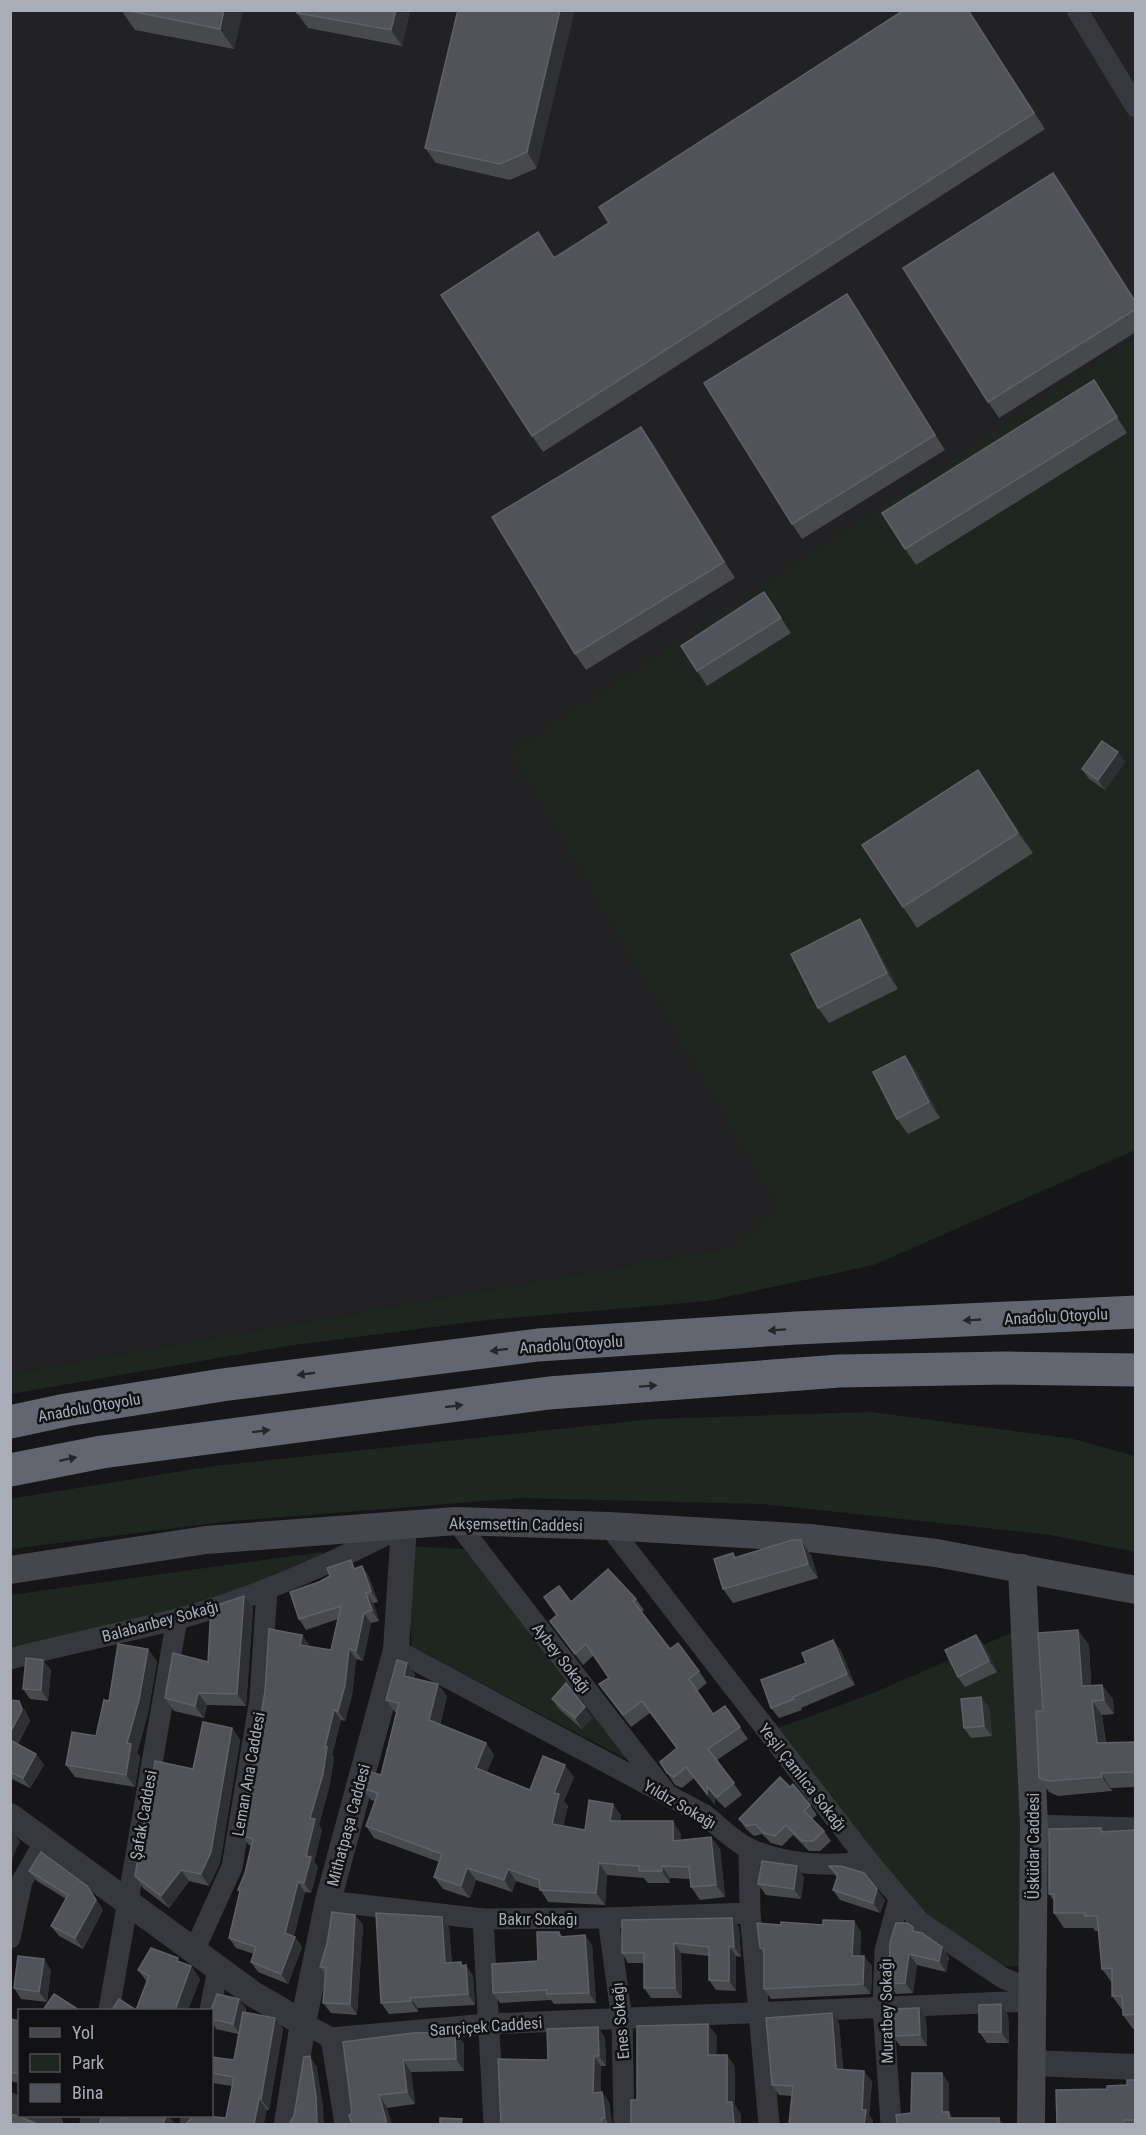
<svg xmlns="http://www.w3.org/2000/svg" width="1146" height="2135" font-family="'Roboto Condensed',sans-serif">
<rect width="100%" height="100%" fill="#161618"/>
<!-- built -->
<polygon fill="#222225" points="11,11 1135,11 1136,948 778,1208 731,1247 11,1373"/>
<!-- green -->
<g fill="#1e261f">
<polygon points="1135,338 1135,1150 874,1265 708,1301 487,1320 287,1346 11,1394 11,1373 731,1247 778,1208 511,752"/>
<polygon points="872,1412 1073,1439 1135,1456 1135,1552 1051,1535 763,1504 522,1498 232,1521 11,1549 11,1499 15,1498 214,1466 653,1419"/>
<polygon points="405,1546 464,1549 634,1763 412,1647"/>
<polygon points="322,1552 322,1558 174,1614 11,1653 10,1595"/>
<polygon points="1013,1632 1023,1818 1023,1966 1004,1966 965,1951 921,1919 767,1732 871,1694"/>
</g>
<g fill="none" stroke-linecap="round" stroke-linejoin="round">
<!-- minor -->
<g stroke="#37383d" stroke-width="21">
<polyline points="1077,10 1136,107"/>
<polyline points="456,1521 664,1790"/>
<polyline points="609,1526 869,1862 920,1922 1003,1978 1032,1990"/>
<path d="M396,1650l309,165c14,11 29,27 45,34 38,17 78,17 119,13"/>
<path d="M10,1659c59,-16 119,-27 178,-43 73,-21 142,-52 210,-87"/>
<polyline points="1034,1825 1136,1828"/>
<polyline points="749,1848 750,1913 769,2124"/>
<polyline points="328,1901 483,1919 608,1918 750,1913"/>
<polyline points="608,1918 622,2020 624,2124"/>
<polyline points="483,1919 494,2124"/>
<polyline points="10,1938 22,1881 45,1841"/>
<polyline points="194,1951 232,1867 260,1699 267,1589"/>
<polyline points="109,2010 177,1619"/>
<polyline points="210,2010 218,1969"/>
<polyline points="303,2023 331,2038 488,2024 1032,2001"/>
<polyline points="331,2038 345,2124"/>
<polyline points="10,2103 20,2108"/>
<polyline points="35,2116 53,2124"/>
<polyline points="90,2124 91,2116"/>
<polyline points="190,2124 191,2116"/>
<polyline points="891,2124 883,2006 885,1951 899,1899"/>
</g>
<!-- tertiary -->
<g stroke="#37383d" stroke-width="26">
<polyline points="10,1816 253,1994 303,2023"/>
<polyline points="1031,2063 1136,2067"/>
<polyline points="287,2124 303,2023 328,1901 396,1650 404,1526"/>
</g>
<!-- secondary -->
<g stroke="#45474d" stroke-width="28">
<polyline points="1022,1568 1034,1825 1031,2124"/>
<polyline points="10,1570 206,1540 456,1521 609,1526 810,1538 936,1553 1136,1590"/>
</g>
<!-- motorway -->
<g stroke="#63666e" stroke-width="33">
<polyline points="10,1422 66,1410 222,1385 538,1345 796,1328 1136,1312"/>
<polyline points="10,1470 102,1452 549,1393 839,1371 1006,1368 1136,1370"/>
</g>
</g>
<!-- wall -->
<g fill="#47494d">
<polygon points="121,10 243,10 234,49 135,30"/>
<polygon points="410,10 402,46 308,28 297,13"/>
<polygon points="458,10 537,168 510,180 436,163 425,148"/>
<polygon points="968,10 1045,129 543,452 532,436"/>
<polygon points="1064,188 1136,301 1136,332 999,418 988,402"/>
<polygon points="858,310 945,450 802,539 792,524"/>
<polygon points="1094,380 1127,433 916,565 905,549"/>
<polygon points="652,442 735,578 586,670 575,654"/>
<polygon points="764,592 791,633 707,686 697,671"/>
<polygon points="1118,752 1125,762 1105,790 1089,779 1082,769"/>
<polygon points="978,770 1033,853 917,928 903,907"/>
<polygon points="860,919 870,935 898,989 829,1023 818,1008"/>
<polygon points="905,1056 916,1071 940,1118 908,1134 897,1119"/>
<polygon points="733,1553 736,1557 811,1555 818,1578 733,1603 723,1589"/>
<polygon points="362,1566 369,1577 378,1602 373,1603 379,1621 371,1623 363,1661 356,1659 352,1695 345,1721 341,1720 332,1755 334,1757 330,1784 319,1824 322,1830 314,1862 318,1867 311,1893 305,1892 294,1936 302,1947 288,1984 258,1972 251,1962 254,1954 236,1948 229,1938 240,1893 238,1890 245,1873 252,1846 249,1845 241,1835 265,1691 302,1635 309,1645 309,1647 331,1650 338,1619 306,1630 299,1619 319,1582"/>
<polygon points="544,1597 571,1602 636,1599 644,1610 642,1612 670,1649 699,1671 707,1683 697,1691 713,1714 725,1706 748,1739 717,1760 742,1795 725,1808 715,1798 715,1805 694,1778 682,1788 675,1785 660,1762 677,1749 650,1713 631,1727 599,1684 609,1678 594,1655 583,1665 550,1621 557,1615"/>
<polygon points="253,1608 246,1706 207,1705 204,1718 174,1711 165,1698 208,1662"/>
<polygon points="976,1635 984,1645 997,1672 965,1687 958,1677"/>
<polygon points="833,1640 841,1651 855,1685 801,1708 802,1710 779,1718 771,1708 806,1663"/>
<polygon points="1089,1645 1091,1685 1113,1699 1114,1714 1102,1715 1106,1743 1136,1742 1136,1787 1111,1788 1112,1791 1058,1796 1049,1792 1039,1778 1043,1711"/>
<polygon points="157,1661 148,1713 137,1753 140,1757 135,1787 75,1777 66,1765 96,1736 109,1701"/>
<polygon points="407,1663 415,1675 414,1679 447,1696 440,1725 486,1743 494,1755 487,1772 530,1790 574,1777 564,1801 568,1806 563,1826 585,1830 613,1804 621,1816 620,1821 681,1834 681,1840 711,1837 720,1849 725,1897 700,1900 691,1887 690,1879 670,1878 670,1883 648,1883 644,1878 607,1875 605,1905 548,1902 540,1889 516,1881 512,1892 476,1880 470,1898 443,1889 434,1877 439,1862 374,1838 366,1826 375,1801 371,1800 362,1788 381,1775 396,1712 395,1712 386,1700"/>
<polygon points="51,1670 48,1701 30,1699 23,1689"/>
<polygon points="981,1697 989,1708 992,1736 971,1738 964,1728"/>
<polygon points="552,1699 592,1718 582,1729 559,1709"/>
<polygon points="10,1700 26,1712 30,1721 18,1744 36,1754 44,1765 30,1788 10,1778"/>
<polygon points="232,1728 240,1740 220,1863 209,1886 189,1881 169,1908 143,1888 135,1876 143,1846 141,1842 193,1769"/>
<polygon points="810,1805 817,1815 812,1819 824,1831 831,1841 820,1851 809,1851 793,1835 782,1846 771,1843 762,1834 754,1836 746,1829 739,1819"/>
<polygon points="1101,1828 1104,1832 1136,1830 1136,2029 1133,2029 1123,2015 1123,2011 1112,1996 1112,1983 1102,1969 1098,1931 1095,1931 1093,1928 1064,1928 1054,1913 1054,1901 1049,1894"/>
<polygon points="829,1866 885,1900 880,1913 840,1900 833,1890 837,1878"/>
<polygon points="29,1871 94,1896 103,1910 83,1949 59,1936 51,1926 66,1899 37,1881"/>
<polygon points="804,1877 801,1899 766,1895 758,1884"/>
<polygon points="355,1915 363,1925 357,2015 331,2013 323,2003 325,1974 320,1967"/>
<polygon points="442,1917 449,1928 452,1963 461,1962 463,1966 466,1965 473,1976 475,2005 418,2008 418,2012 389,2014 381,2003"/>
<polygon points="732,1918 739,1928 741,1957 736,1956 736,1991 716,1990 709,1980 709,1956 681,1953 682,1998 651,1998 644,1988 644,1963 628,1963 622,1953"/>
<polygon points="854,1921 861,1932 860,1956 872,1966 871,1994 771,1999 764,1989 764,1954 760,1948 781,1925 823,1925"/>
<polygon points="913,1927 916,1932 949,1957 946,1972 917,1965 913,1993 896,1994 889,1984"/>
<polygon points="559,1932 563,1937 585,1935 592,1945 596,2003 554,2004 551,2000 500,2003 493,1993 538,1961"/>
<polygon points="181,1962 191,1966 200,1979 188,2010 112,2010 136,2010 147,1982 138,1970"/>
<polygon points="51,1970 47,2002 21,1999 14,1988"/>
<polygon points="239,1999 246,2009 246,2012 275,2018 283,2029 269,2110 267,2110 226,2118 232,2086 212,2083 212,2057 234,2060 238,2034 216,2029 212,2022 211,2010"/>
<polygon points="832,2013 839,2023 843,2069 872,2081 869,2115 873,2121 792,2096 779,2095 772,2085"/>
<polygon points="1008,2015 1009,2043 987,2043 979,2032"/>
<polygon points="926,2018 927,2046 900,2046 893,2036"/>
<polygon points="10,2019 20,2021 20,2083 10,2081"/>
<polygon points="598,2027 605,2038 606,2066 601,2066 601,2092 609,2102 612,2124 501,2124 548,2060"/>
<polygon points="455,2032 464,2044 464,2071 411,2072 415,2104 352,2113 343,2042"/>
<polygon points="1136,2080 1136,2124 1057,2124 1107,2089 1127,2085"/>
</g>
<!-- shaded-wall -->
<g fill="#2f3033">
<polygon points="224,10 243,10 234,49 220,29"/>
<polygon points="396,10 410,10 402,46 391,30"/>
<polygon points="560,10 575,10 537,168 527,152"/>
<polygon points="1053,173 1064,188 1136,301 1136,303"/>
<polygon points="847,294 858,310 945,450 935,435"/>
<polygon points="641,427 652,442 735,578 724,562"/>
<polygon points="1118,752 1125,762 1105,790 1098,780"/>
<polygon points="978,770 992,790 1033,853 1018,833"/>
<polygon points="860,919 870,935 898,989 887,973"/>
<polygon points="905,1056 916,1071 940,1118 929,1102"/>
<polygon points="801,1540 811,1555 818,1578 808,1564"/>
<polygon points="362,1566 369,1577 378,1602 371,1591"/>
<polygon points="366,1593 373,1603 379,1621 372,1610"/>
<polygon points="244,1596 253,1608 246,1706 237,1694"/>
<polygon points="364,1613 371,1623 363,1661 356,1651"/>
<polygon points="1078,1630 1089,1645 1092,1701 1082,1686"/>
<polygon points="302,1635 309,1645 307,1655 300,1645"/>
<polygon points="976,1635 984,1645 997,1672 989,1661"/>
<polygon points="833,1640 841,1651 855,1685 847,1674"/>
<polygon points="148,1649 157,1661 148,1713 137,1753 140,1757 135,1787 126,1775 127,1743"/>
<polygon points="349,1649 356,1659 352,1695 345,1721 338,1711"/>
<polygon points="43,1660 51,1670 48,1701 41,1690"/>
<polygon points="407,1663 415,1675 412,1688 404,1676"/>
<polygon points="438,1684 447,1696 438,1733 429,1720"/>
<polygon points="1102,1685 1113,1699 1114,1714 1104,1700"/>
<polygon points="198,1693 207,1705 204,1718 195,1706"/>
<polygon points="981,1697 989,1708 992,1736 984,1726"/>
<polygon points="19,1701 26,1712 30,1721 15,1749 10,1743 10,1733"/>
<polygon points="1092,1701 1102,1715 1107,1758 1097,1743"/>
<polygon points="585,1707 592,1718 582,1729 575,1718"/>
<polygon points="334,1710 341,1720 332,1755 334,1757 330,1784 319,1824 322,1830 314,1862 318,1867 311,1893 304,1883 306,1856 310,1818 325,1747"/>
<polygon points="232,1728 240,1740 220,1863 209,1886 201,1874"/>
<polygon points="486,1743 494,1755 484,1780 476,1768"/>
<polygon points="36,1754 44,1765 30,1788 23,1778"/>
<polygon points="565,1765 574,1777 564,1801 568,1806 560,1836 552,1824 554,1793"/>
<polygon points="1101,1773 1111,1788 1112,1791 1102,1777"/>
<polygon points="707,1787 715,1798 715,1805 707,1794"/>
<polygon points="613,1804 621,1816 618,1833 610,1821"/>
<polygon points="673,1821 681,1834 681,1853 673,1841"/>
<polygon points="13,1831 20,1842 14,1854 10,1871 10,1835"/>
<polygon points="711,1837 720,1849 725,1897 716,1885"/>
<polygon points="599,1863 607,1875 605,1905 596,1893"/>
<polygon points="662,1866 670,1878 670,1883 662,1871"/>
<polygon points="797,1866 804,1877 801,1899 794,1889"/>
<polygon points="467,1868 476,1880 470,1898 461,1886"/>
<polygon points="508,1869 516,1881 512,1892 504,1880"/>
<polygon points="181,1870 189,1881 169,1908 161,1896"/>
<polygon points="298,1882 305,1892 292,1943 285,1933"/>
<polygon points="87,1886 103,1910 83,1949 75,1938"/>
<polygon points="877,1889 885,1900 880,1913 873,1903"/>
<polygon points="355,1915 363,1925 357,2015 350,2004"/>
<polygon points="442,1917 449,1928 452,1973 445,1963"/>
<polygon points="732,1918 739,1928 741,1957 734,1947"/>
<polygon points="854,1921 861,1932 860,1967 852,1956"/>
<polygon points="585,1935 592,1945 596,2003 589,1993"/>
<polygon points="295,1937 302,1947 288,1984 281,1974"/>
<polygon points="674,1943 681,1953 682,1998 675,1988"/>
<polygon points="729,1946 736,1956 736,1991 729,1981"/>
<polygon points="942,1947 949,1957 946,1972 939,1961"/>
<polygon points="909,1954 917,1965 913,1993 905,1983"/>
<polygon points="864,1956 872,1966 871,1994 863,1984"/>
<polygon points="44,1959 51,1970 47,2002 39,1992"/>
<polygon points="461,1962 466,1970 466,1965 473,1976 475,2005 468,1994"/>
<polygon points="191,1966 200,1979 188,2010 175,2010"/>
<polygon points="410,1998 418,2008 418,2012 411,2001"/>
<polygon points="239,1999 246,2009 240,2034 233,2024"/>
<polygon points="1001,2004 1008,2015 1009,2043 1001,2032"/>
<polygon points="919,2008 926,2018 927,2046 920,2035"/>
<polygon points="832,2013 839,2023 844,2079 836,2069"/>
<polygon points="275,2018 283,2029 269,2110 261,2099"/>
<polygon points="708,2024 717,2036 716,2066 708,2055"/>
<polygon points="598,2027 605,2038 606,2066 599,2056"/>
<polygon points="455,2032 464,2044 464,2071 456,2059"/>
<polygon points="727,2055 735,2066 735,2105 741,2114 741,2124 734,2124 727,2102"/>
<polygon points="310,2056 317,2067 323,2106 324,2124 317,2124"/>
<polygon points="594,2056 601,2066 601,2103 593,2093"/>
<polygon points="403,2060 411,2072 415,2104 407,2092"/>
<polygon points="864,2071 872,2081 869,2115 873,2121 873,2124 864,2124 862,2110"/>
<polygon points="942,2073 949,2083 949,2112 956,2122 949,2118 942,2112"/>
<polygon points="602,2092 609,2102 612,2124 609,2124 605,2118"/>
<polygon points="379,2095 387,2107 392,2124 386,2124"/>
<polygon points="259,2099 267,2110 264,2124 254,2124"/>
<polygon points="162,2115 169,2115 174,2123 173,2124 163,2124"/>
<polygon points="999,2118 1004,2124 999,2124"/>
</g>
<!-- building -->
<g fill="#525359" stroke="#5f6168" stroke-width="1.5">
<polygon points="125,10 224,10 220,29"/>
<polygon points="298,10 396,10 391,30 297,13"/>
<polygon points="458,10 560,10 527,152 500,164 425,148"/>
<polygon points="904,10 968,10 1034,113 532,436 441,295 538,232 554,258 609,223 599,207"/>
<polygon points="1053,173 1136,303 1136,309 988,402 903,268"/>
<polygon points="847,294 935,435 792,524 704,383"/>
<polygon points="1094,380 1117,417 905,549 882,513"/>
<polygon points="641,427 724,562 575,654 492,517"/>
<polygon points="764,592 781,618 697,671 681,646"/>
<polygon points="1102,741 1118,752 1098,780 1082,769"/>
<polygon points="978,770 1018,833 903,907 862,845"/>
<polygon points="860,919 887,973 818,1008 791,954"/>
<polygon points="905,1056 929,1102 897,1119 873,1072"/>
<polygon points="792,1540 801,1540 808,1564 723,1589 714,1559 733,1553 734,1558"/>
<polygon points="351,1560 354,1569 362,1566 371,1591 366,1593 372,1610 364,1613 356,1651 349,1649 345,1685 338,1711 334,1710 325,1747 327,1747 323,1774 310,1818 315,1819 306,1856 311,1857 304,1883 298,1882 285,1933 295,1937 281,1974 251,1962 256,1947 229,1938 240,1891 238,1890 245,1873 253,1839 241,1835 265,1691 269,1629 302,1635 300,1645 331,1650 341,1606 299,1619 290,1592 319,1582 330,1576 327,1568"/>
<polygon points="608,1569 636,1599 633,1601 670,1649 678,1643 699,1671 689,1679 713,1714 725,1706 740,1727 708,1749 734,1783 717,1797 707,1787 707,1794 686,1767 674,1777 667,1773 660,1762 677,1748 642,1701 623,1715 599,1684 609,1678 586,1644 575,1654 550,1621 557,1615 544,1597 559,1586 571,1602"/>
<polygon points="244,1596 237,1694 198,1693 195,1706 165,1698 173,1653 208,1662 211,1607"/>
<polygon points="1078,1630 1082,1686 1102,1685 1104,1700 1092,1701 1097,1743 1136,1742 1136,1772 1101,1773 1102,1777 1048,1781 1039,1778 1036,1711 1043,1711 1038,1633"/>
<polygon points="976,1635 989,1661 958,1677 945,1650"/>
<polygon points="833,1640 847,1674 793,1697 794,1699 771,1708 761,1680 806,1663 802,1653"/>
<polygon points="118,1644 148,1649 139,1700 127,1743 131,1744 126,1775 66,1765 72,1732 96,1736 104,1700 109,1701"/>
<polygon points="26,1658 43,1660 41,1690 23,1689"/>
<polygon points="397,1660 407,1663 404,1676 438,1684 429,1720 486,1743 476,1768 530,1790 543,1756 565,1765 554,1793 559,1794 552,1824 585,1830 589,1800 613,1804 610,1821 673,1821 673,1841 711,1837 716,1885 691,1887 689,1867 662,1866 662,1871 639,1871 639,1866 599,1863 596,1893 540,1890 539,1880 508,1869 504,1880 467,1868 461,1886 434,1877 442,1854 366,1826 378,1793 362,1788 367,1771 381,1775 399,1703 386,1700"/>
<polygon points="566,1683 585,1707 575,1718 552,1699"/>
<polygon points="981,1697 984,1726 964,1728 961,1699"/>
<polygon points="10,1700 19,1701 22,1710 10,1733"/>
<polygon points="203,1722 232,1728 211,1852 201,1874 181,1870 161,1896 135,1876 139,1851 145,1843 141,1842 155,1761 193,1769"/>
<polygon points="10,1740 36,1754 23,1778 10,1772"/>
<polygon points="780,1777 790,1787 793,1784 810,1805 804,1811 824,1831 813,1841 802,1841 786,1825 775,1836 764,1833 755,1824 747,1826 739,1819"/>
<polygon points="1101,1828 1101,1832 1136,1830 1136,2014 1123,2015 1122,1996 1112,1996 1112,1968 1102,1969 1097,1916 1085,1916 1085,1913 1054,1913 1054,1894 1049,1894 1049,1829"/>
<polygon points="41,1852 87,1886 96,1900 75,1938 51,1926 68,1895 29,1871"/>
<polygon points="762,1861 797,1866 794,1889 758,1884"/>
<polygon points="829,1866 841,1866 864,1873 877,1889 873,1903 833,1890 838,1875"/>
<polygon points="332,1912 355,1915 350,2004 323,2003 326,1968 320,1967 327,1944"/>
<polygon points="376,1913 442,1917 445,1963 461,1962 461,1966 466,1965 468,1994 410,1998 411,2001 381,2003"/>
<polygon points="732,1918 734,1947 729,1946 729,1981 709,1980 709,1947 674,1943 675,1988 644,1988 644,1953 622,1953 622,1920"/>
<polygon points="823,1920 854,1921 852,1956 864,1956 863,1984 764,1989 764,1949 760,1948 757,1923 781,1925 781,1922 823,1925"/>
<polygon points="896,1923 907,1923 913,1927 912,1931 922,1933 942,1947 939,1961 909,1954 905,1983 889,1984 890,1942"/>
<polygon points="537,1932 559,1932 560,1937 585,1935 589,1993 547,1994 547,1990 493,1993 492,1964 538,1961"/>
<polygon points="151,1948 178,1958 177,1961 191,1966 175,2010 112,2010 119,1999 136,2010 149,1976 138,1970"/>
<polygon points="18,1956 44,1959 39,1992 14,1988"/>
<polygon points="54,1994 79,2010 43,2010"/>
<polygon points="217,1994 239,1999 233,2024 212,2019 211,2010"/>
<polygon points="1001,2004 1001,2032 979,2032 979,2005"/>
<polygon points="919,2008 920,2035 893,2036 892,2009"/>
<polygon points="243,2012 275,2018 261,2099 259,2099 254,2124 186,2124 194,2115 226,2118 234,2077 212,2073 212,2057 234,2060"/>
<polygon points="832,2013 836,2069 864,2071 862,2110 866,2110 864,2124 789,2124 793,2086 772,2085 766,2018"/>
<polygon points="10,2019 20,2021 20,2074 10,2072"/>
<polygon points="708,2024 708,2055 727,2055 727,2102 732,2102 734,2124 631,2124 631,2100 637,2100 637,2026"/>
<polygon points="598,2027 599,2056 594,2056 593,2093 602,2092 605,2118 601,2119 602,2124 501,2124 498,2059 548,2060 547,2029"/>
<polygon points="455,2032 456,2059 403,2060 407,2092 379,2095 386,2120 386,2124 352,2124 349,2115 352,2113 343,2042 413,2033"/>
<polygon points="310,2056 316,2096 317,2124 289,2124 294,2116 304,2057"/>
<polygon points="912,2073 942,2073 942,2112 949,2112 949,2118 999,2118 999,2124 897,2124 896,2115 911,2113"/>
<polygon points="1127,2080 1136,2080 1136,2120 1124,2120 1124,2124 1057,2124 1056,2090 1107,2089 1107,2086 1127,2085"/>
<polygon points="10,2114 21,2117 37,2124 10,2124"/>
<polygon points="103,2115 117,2115 126,2119 127,2115 166,2115 163,2124 99,2124"/>
<polygon points="440,2118 462,2119 461,2124 440,2124"/>
</g>
<!-- one-way arrows -->
<defs><path id="oneway-solid" d="M-6-.8H1V-3.2L6.5 0L1 3.2V.8H-6Z" transform="scale(1.5)"/></defs>
<g fill="#26262a">
<use href="#oneway-solid" transform="translate(972 1320) rotate(177)"/>
<use href="#oneway-solid" transform="translate(777 1330) rotate(176)"/>
<use href="#oneway-solid" transform="translate(499 1350) rotate(173)"/>
<use href="#oneway-solid" transform="translate(306 1374) rotate(173)"/>
<use href="#oneway-solid" transform="translate(648 1386) rotate(-4)"/>
<use href="#oneway-solid" transform="translate(454 1406) rotate(-7)"/>
<use href="#oneway-solid" transform="translate(261 1431) rotate(-7)"/>
<use href="#oneway-solid" transform="translate(68 1459) rotate(-12)"/>
</g>
<g text-anchor="middle" stroke-width="5" stroke-linejoin="round" paint-order="stroke">
<!-- street labels -->
<g font-size="16" fill="#a8adb8" stroke="#111113">
<text transform="translate(1056 1316) rotate(-3)" y="6">Anadolu Otoyolu</text>
<text transform="translate(571 1344) rotate(-4)" y="6">Anadolu Otoyolu</text>
<text transform="translate(89 1407) rotate(-10)" y="6">Anadolu Otoyolu</text>
<text transform="translate(516 1524) rotate(1)" y="6">Akşemsettin Caddesi</text>
<text transform="translate(160 1621) rotate(-15)" y="6">Balabanbey Sokağı</text>
<text transform="translate(562 1658) rotate(52)" y="6">Aybey Sokağı</text>
<text transform="translate(248 1774) rotate(-80)" y="6">Leman Ana Caddesi</text>
<text transform="translate(803 1777) rotate(52)" y="6">Yeşil Çamlıca Sokağı</text>
<text transform="translate(680 1804) rotate(30)" y="6">Yıldız Sokağı</text>
<text transform="translate(143 1815) rotate(-80)" y="6">Şafak Caddesi</text>
<text transform="translate(348 1825) rotate(-75)" y="6">Mithatpaşa Caddesi</text>
<text transform="translate(1033 1846) rotate(-90)" y="6">Üsküdar Caddesi</text>
<text x="538" y="1925">Bakır Sokağı</text>
<text transform="translate(886 2011) rotate(-91)" y="6">Muratbey Sokağı</text>
<text transform="translate(620 2021) rotate(-95)" y="6">Enes Sokağı</text>
<text transform="translate(486 2026) rotate(-4)" y="6">Sarıçiçek Caddesi</text>
</g>
</g>
<!-- border -->
<rect width="1146" height="2135" fill="none" stroke="#a8adb8" stroke-width="24"/>
<!-- legend -->
<rect x="18" y="2009" width="195" height="108" fill="#111113" stroke="#4d4f55" stroke-width="1.5"/>
<rect x="30" y="2028" width="30" height="9" fill="#45474d" stroke="#4d4f55" stroke-width="1.5"/>
<text x="72" y="2039" font-size="18" fill="#a8adb8">Yol</text>
<rect x="30" y="2054" width="30" height="18" fill="#1e261f" stroke="#4d4f55" stroke-width="1.5"/>
<text x="72" y="2069" font-size="18" fill="#a8adb8">Park</text>
<rect x="30" y="2084" width="30" height="18" fill="#525359" stroke="#4d4f55" stroke-width="1.5"/>
<text x="72" y="2099" font-size="18" fill="#a8adb8">Bina</text>
</svg>
